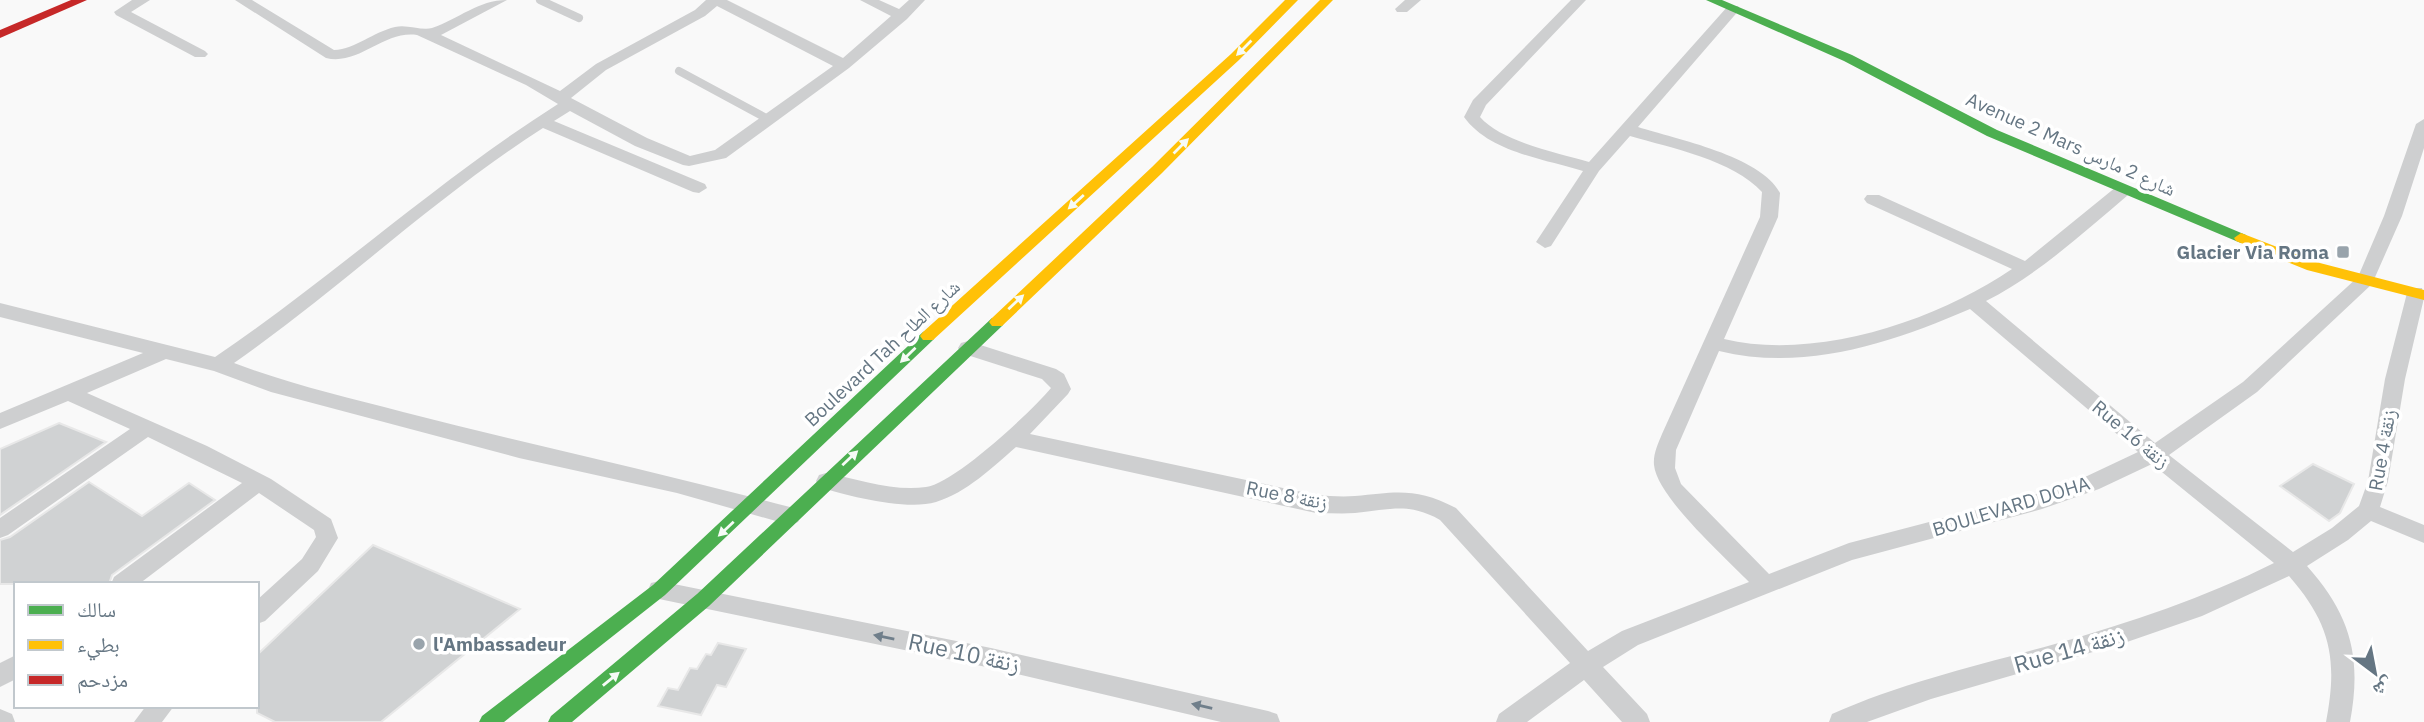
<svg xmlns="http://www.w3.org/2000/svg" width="2424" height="722" font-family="'IBM Plex Sans','Noto Naskh Arabic',sans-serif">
<rect width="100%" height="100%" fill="#f9f9f9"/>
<!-- building -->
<g fill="#d0d2d3" stroke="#e8e8e8" stroke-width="2">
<polygon points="59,423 106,442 0,515 0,449"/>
<polygon points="2313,464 2354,484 2340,513 2329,521 2280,486"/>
<polygon points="89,482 142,516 189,483 215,500 112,575 109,584 0,584 0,540 10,537"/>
<polygon points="373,545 520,609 381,722 275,722 257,713 257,655"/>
<polygon points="718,643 746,649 726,687 717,685 701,715 658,706 668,688 678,690 690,668 697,669 706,654 711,655"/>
</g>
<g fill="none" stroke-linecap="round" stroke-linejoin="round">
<!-- lane -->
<g stroke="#cecfd0" stroke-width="8">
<polyline points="540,0 579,18"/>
<polyline points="679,71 768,119"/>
</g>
<!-- street -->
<g fill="#cecfd0" fill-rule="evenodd">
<polygon points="132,0 150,0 131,12 205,51 208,54 205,57 195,57 116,15 114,12"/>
<path d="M235,0h17l82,50c22,-1 39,-18 61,-23 12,-3 27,4 37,1 27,-9 46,-28 75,-28l-66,35 119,56 36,-27 99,-54 11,-10h21l116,58 48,-42 -31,-16h19l20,9 10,-9h16l-18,19 -58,49 -123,90 -37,8 -6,-1 -48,-19 -65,-35 -16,10 151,63 2,4 -8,5 -6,-1 -150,-64c-109,70 -203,161 -309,235 55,21 112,34 169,49 129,33 259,61 387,95l8,3 3,6 -3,6 -8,3 -113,-32 -158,-35 -248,-66 -57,-21 -48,-12 -79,34 120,53 64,33 60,40 7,19 -20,33 -53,50 -8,3v-24l45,-41 14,-22 -2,-7 -55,-37 -120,91h-28l3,-7 128,-94 -94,-46 -140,98 -8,3v-20l130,-89 -62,-28 -68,28v-16l143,-60 -143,-36v-14l215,54c118,-80 223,-177 343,-253l-32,-19 -109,-50c-33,-5 -58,31 -91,23zM717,6l116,60 -118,84 -25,6 -43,-18 -76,-40 35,-28 99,-54z"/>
<polygon points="1405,0 1421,0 1407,12 1397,12 1395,9"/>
<path d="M1571,0h15l-100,105 -6,12c22,25 78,36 109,45l139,-156h10l2,3 -102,118c38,12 123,29 142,66l-2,24 -54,122c91,22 212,-18 288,-70l-145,-66 -3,-4 3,-4h12l146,66 91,-74h12l2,4 -2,4c-45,38 -89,79 -142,106l169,142 88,-61 115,-105 26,-61 32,-92 8,-5v29l-22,68 -30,68 -115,108 -88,63 124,97 39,-24 27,-22 9,-25 17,-102 22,-86 3,-5h12l2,10 -19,81 -17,102 -8,26 44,18v18l-53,-22 -23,19 -41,26c44,49 55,92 43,156h-24c12,-62 5,-98 -37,-146l-87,40 -75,26 -196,57 -64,23h-38l3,-8c72,-32 148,-49 223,-70 76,-22 149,-46 219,-81l-122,-99 -53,25 -57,20 -190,51 -214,85 -35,22 44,47 3,8h-28l-38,-42 -57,42h-31l3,-8 71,-51 -130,-143c-32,-18 -50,-10 -85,-7 -13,1 -26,0 -39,0l-300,-66c-23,20 -50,46 -80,55 -29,9 -88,-6 -117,-15l-3,-6 3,-6 7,-2c32,6 68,19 100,14 29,-4 105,-75 125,-99l-9,-9 -81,-26 -3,-5 3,-5 7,-2 88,28 8,5 7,15 -3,5 -38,40 286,61c13,1 26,2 39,1 41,-4 61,-9 101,12l132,143 34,-20 127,-49c-24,-25 -92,-85 -95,-117 -1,-11 4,-21 8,-31l98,-217 2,-25c-29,-32 -91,-44 -132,-56l-31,35 -48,75 -6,2 -9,-6 47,-71c-39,-12 -94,-19 -119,-54l9,-17zM1970,309l168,143 -53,25 -45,16 -191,50 -80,31 -88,-90 -6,-16 1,-18 43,-99c86,21 172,-8 251,-42z"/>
<polygon points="659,581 991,648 1268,711 1277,714 1280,722 1221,722 991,668 659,599 651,597 648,590 651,583"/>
<polygon points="16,655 16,679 0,687 0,663"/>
<polygon points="146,706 174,706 162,722 134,722"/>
<polygon points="0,709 12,714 15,722 0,722"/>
</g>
<!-- fast -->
<g fill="#4caf50" fill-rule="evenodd">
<polygon points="1706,0 1722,0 1852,55 1997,130 2246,235 2248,238 2241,243 2236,241 1987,136 1844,61"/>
<polygon points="997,317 1005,322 1002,326 709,606 572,722 548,722 551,716 697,594 992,318"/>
<polygon points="928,330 933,332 936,336 933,340 665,595 504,722 479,722 482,716 653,585 923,332"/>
</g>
<!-- slow -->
<g fill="#ffc107" fill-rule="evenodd">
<polygon points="1285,0 1298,0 1239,60 933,340 923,340 920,336 923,332 1231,54"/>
<polygon points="1320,0 1333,0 1162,173 1002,326 992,326 989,322 992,318 1152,167"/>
<polygon points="2241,233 2316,262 2424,290 2424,300 2307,270 2236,241 2234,238"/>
</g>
<!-- jam -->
<polygon fill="#c62828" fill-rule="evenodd" points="71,0 87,0 0,38 0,30"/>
</g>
<!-- one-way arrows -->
<defs><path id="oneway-solid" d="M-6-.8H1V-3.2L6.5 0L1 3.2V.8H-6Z" transform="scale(1.75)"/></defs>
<g fill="#f6fbf6">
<use href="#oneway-solid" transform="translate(1244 48) rotate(135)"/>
<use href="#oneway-solid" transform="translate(1181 146) rotate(-45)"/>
<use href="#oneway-solid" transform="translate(1076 202) rotate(138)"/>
<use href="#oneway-solid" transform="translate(1016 302) rotate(-43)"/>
<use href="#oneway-solid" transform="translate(908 355) rotate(136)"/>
<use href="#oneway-solid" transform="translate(850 458) rotate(-43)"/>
<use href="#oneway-solid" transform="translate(726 529) rotate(137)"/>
<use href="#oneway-solid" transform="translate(611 679) rotate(-39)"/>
</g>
<g fill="#707f8b">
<use href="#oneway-solid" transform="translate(884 637) rotate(-169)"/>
<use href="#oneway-solid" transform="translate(1202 706) rotate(-167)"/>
</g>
<!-- markers -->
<g fill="#99a4ac" stroke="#fff" stroke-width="2.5">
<rect x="2336" y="245" width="14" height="14" rx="3.5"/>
<circle cx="419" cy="644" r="7"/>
</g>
<g text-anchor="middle" stroke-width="7" stroke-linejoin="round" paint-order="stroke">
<!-- street labels -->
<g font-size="19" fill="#657683" stroke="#fff">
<text transform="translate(2071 144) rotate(24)" y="7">Avenue 2 Mars شارع 2 مارس</text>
<text transform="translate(882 353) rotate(-43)" y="7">Boulevard Tah شارع الطاح</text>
<text transform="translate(2131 434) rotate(40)" y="7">Rue 16 زنقة</text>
<text transform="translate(2382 450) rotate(-80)" y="7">Rue 4 زنقة</text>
<text transform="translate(1287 495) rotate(11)" y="7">Rue 8 زنقة</text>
<text transform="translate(2011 506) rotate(-17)" y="7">BOULEVARD DOHA</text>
</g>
<!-- poi labels -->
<g font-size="19" font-weight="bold" fill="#657683" stroke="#fff" text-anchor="end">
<text x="2329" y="259">Glacier Via Roma</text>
<text x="433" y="651" text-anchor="start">l'Ambassadeur</text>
</g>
<!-- near-street labels -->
<g font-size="23" fill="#657683" stroke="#fff">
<text transform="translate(2069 650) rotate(-16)" y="8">Rue 14 زنقة</text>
<text transform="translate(964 653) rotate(12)" y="8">Rue 10 زنقة</text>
</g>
</g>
<!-- legend -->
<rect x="14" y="582" width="245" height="126" fill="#ffffff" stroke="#c1c8cd" stroke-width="2"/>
<rect x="28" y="605" width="35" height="10" fill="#4caf50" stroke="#c1c8cd" stroke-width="2"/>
<text x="77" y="617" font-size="21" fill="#657683">سالك</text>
<rect x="28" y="640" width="35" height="10" fill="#ffc107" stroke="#c1c8cd" stroke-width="2"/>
<text x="77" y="652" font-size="21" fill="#657683">بطيء</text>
<rect x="28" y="675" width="35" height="10" fill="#c62828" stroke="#c1c8cd" stroke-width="2"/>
<text x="77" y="687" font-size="21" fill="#657683">مزدحم</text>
<!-- north arrow -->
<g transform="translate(2375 673) rotate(148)" stroke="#ffffff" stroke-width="5" paint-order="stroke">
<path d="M0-5L12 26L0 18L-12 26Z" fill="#657683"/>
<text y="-10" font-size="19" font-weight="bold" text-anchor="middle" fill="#657683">ش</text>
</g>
</svg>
